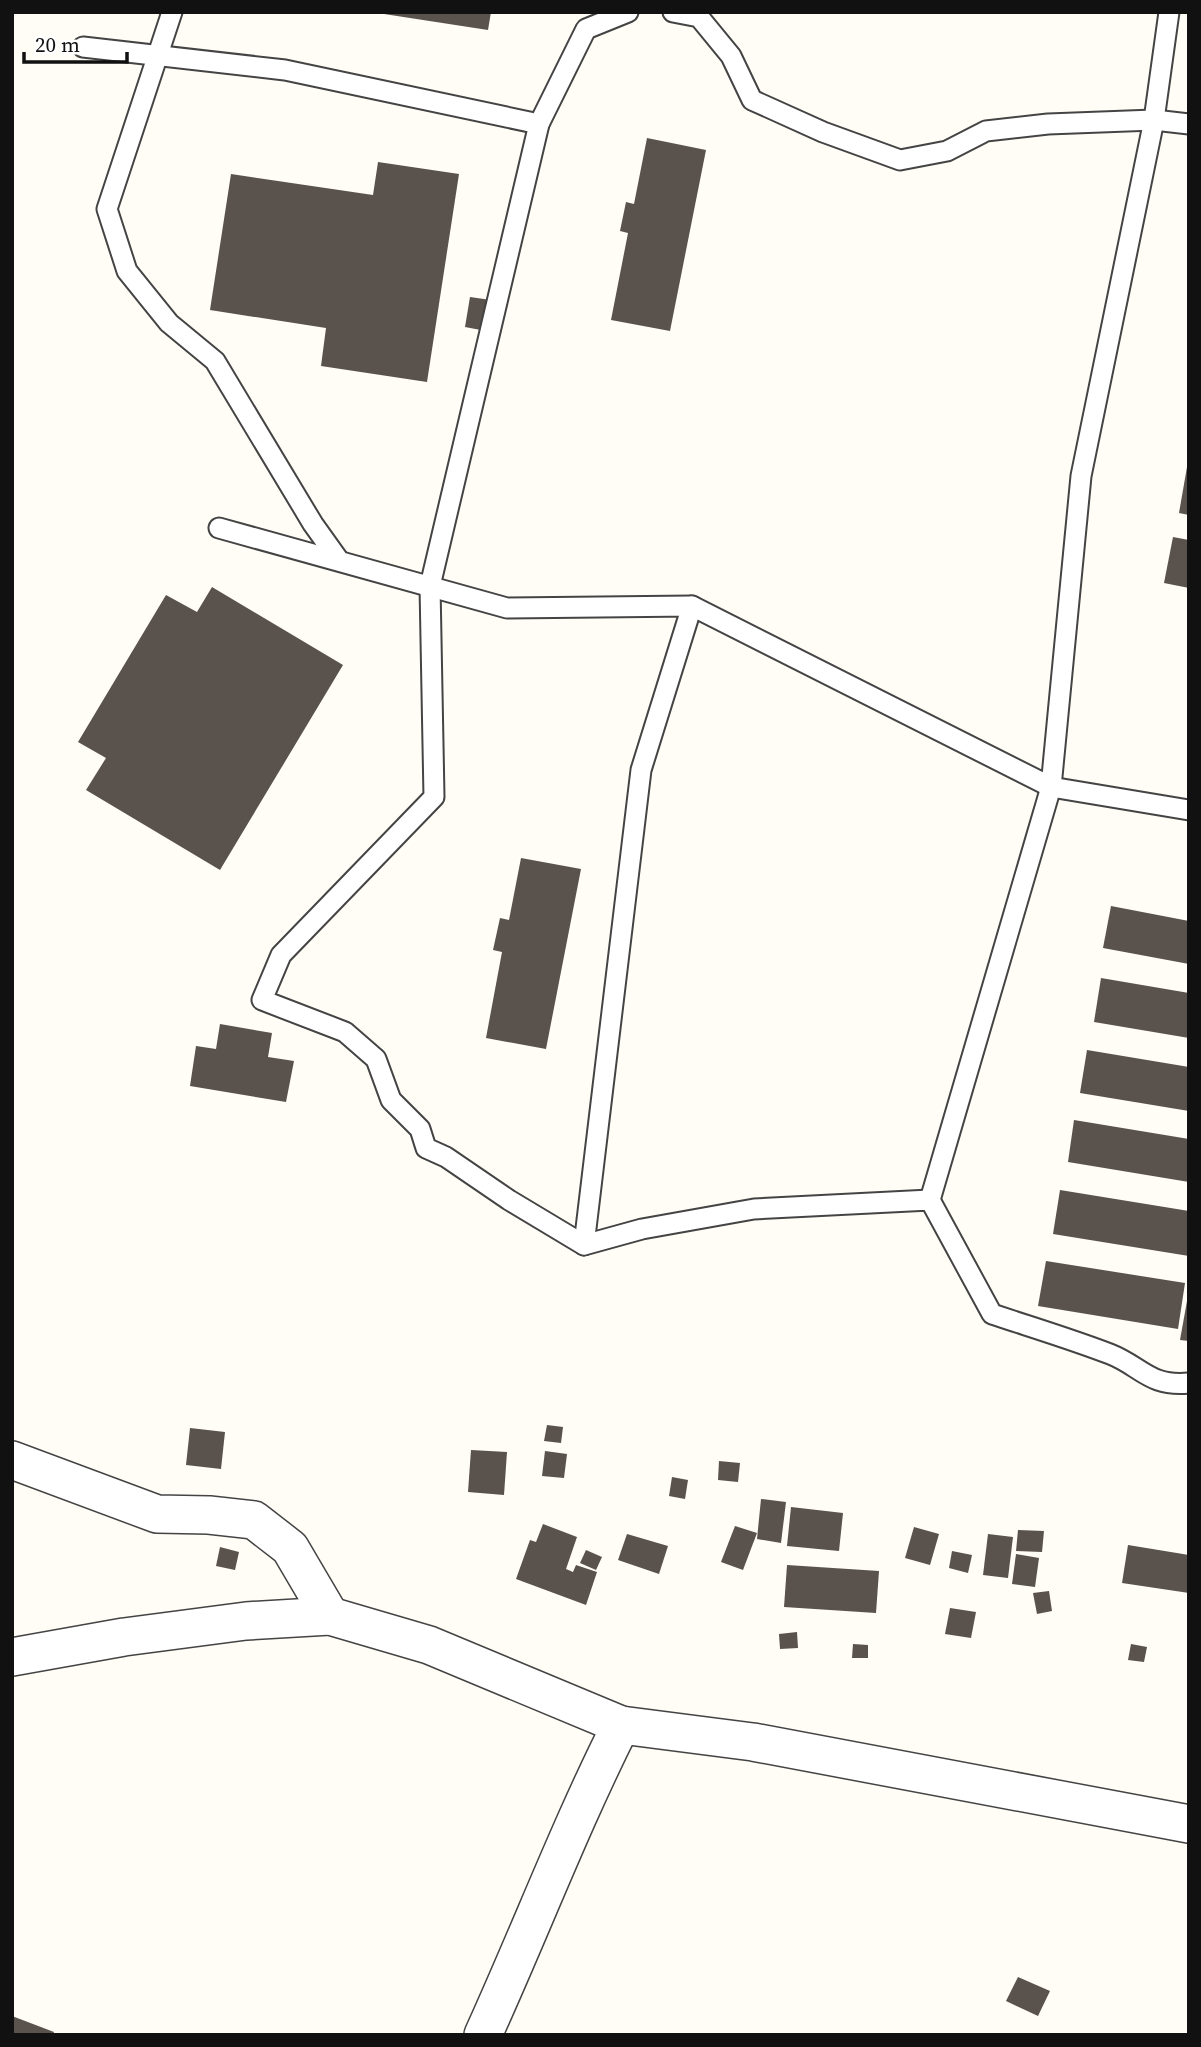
<svg xmlns="http://www.w3.org/2000/svg" width="1201" height="2047" font-family="'Source Serif 4',serif">
<rect width="100%" height="100%" fill="#fffdf5"/>
<!-- building -->
<g fill="#5a524d">
<polygon points="371,12 491,12 488,30"/>
<polygon points="647,138 706,150 670,331 611,320 628,233 620,231 626,202 634,204"/>
<polygon points="378,162 459,174 427,382 321,366 326,328 210,310 231,174 373,195"/>
<polygon points="470,297 491,300 486,331 465,327"/>
<polygon points="1187,467 1189,468 1189,515 1179,513"/>
<polygon points="1173,537 1189,540 1189,588 1164,583"/>
<polygon points="212,587 343,665 220,870 86,790 106,758 78,742 166,595 197,612"/>
<polygon points="521,858 581,869 546,1049 486,1038 502,952 493,950 500,918 509,920"/>
<polygon points="1111,906 1189,921 1189,964 1103,948"/>
<polygon points="1101,978 1189,993 1189,1038 1094,1022"/>
<polygon points="220,1024 272,1033 268,1057 294,1061 286,1102 190,1086 196,1046 216,1049"/>
<polygon points="1087,1050 1189,1067 1189,1111 1080,1093"/>
<polygon points="1074,1120 1189,1139 1189,1182 1068,1162"/>
<polygon points="1060,1190 1189,1211 1189,1256 1053,1234"/>
<polygon points="1046,1261 1185,1283 1178,1329 1038,1306"/>
<polygon points="1187,1301 1189,1301 1189,1341 1180,1340"/>
<polygon points="547,1425 563,1427 561,1443 544,1441"/>
<polygon points="190,1428 225,1432 221,1469 186,1465"/>
<polygon points="471,1450 507,1452 504,1495 468,1492"/>
<polygon points="545,1451 567,1454 564,1478 542,1476"/>
<polygon points="719,1461 740,1463 738,1482 718,1480"/>
<polygon points="672,1477 688,1480 685,1499 669,1496"/>
<polygon points="761,1499 786,1502 781,1543 757,1539"/>
<polygon points="791,1507 843,1513 839,1551 787,1546"/>
<polygon points="543,1524 577,1537 566,1569 573,1572 576,1565 597,1572 586,1605 516,1579 530,1540 536,1542"/>
<polygon points="735,1526 757,1533 743,1570 721,1562"/>
<polygon points="914,1527 939,1534 930,1565 905,1558"/>
<polygon points="1018,1530 1044,1531 1042,1552 1016,1551"/>
<polygon points="627,1534 668,1546 659,1574 618,1560"/>
<polygon points="988,1534 1013,1537 1008,1578 983,1575"/>
<polygon points="1128,1545 1189,1555 1189,1593 1122,1583"/>
<polygon points="220,1547 239,1552 235,1570 216,1566"/>
<polygon points="586,1550 602,1557 596,1570 580,1563"/>
<polygon points="952,1551 972,1555 968,1573 949,1568"/>
<polygon points="1016,1554 1039,1558 1035,1587 1012,1584"/>
<polygon points="787,1565 879,1571 876,1613 784,1607"/>
<polygon points="1049,1591 1052,1611 1037,1614 1033,1593"/>
<polygon points="950,1608 976,1612 971,1638 945,1634"/>
<polygon points="797,1632 798,1648 780,1649 779,1634"/>
<polygon points="853,1644 868,1645 868,1658 852,1658"/>
<polygon points="1131,1644 1147,1647 1144,1662 1128,1660"/>
<polygon points="1018,1977 1050,1991 1038,2016 1006,2001"/>
<polygon points="12,2016 54,2032 53,2035 12,2035"/>
</g>
<g fill="none" stroke-linecap="round" stroke-linejoin="round">
<!-- service casing -->
<g stroke="#444" stroke-width="23">
<g id="service">
<polyline points="172,12 107,209 127,271 169,323 215,361 313,524 338,559"/>
<polyline points="673,12 699,17 731,56 752,100 823,132 900,160 947,151 986,131 1048,124 1154,120 1189,124"/>
<polyline points="83,47 285,70 539,124 586,29 628,12"/>
<path d="M539,124l-109,462 4,211 -153,158 -19,45 83,32 31,27 15,41 29,29 6,19 20,9 63,43 75,45 58,-16 112,-20 176,-9 62,114c39,13 79,25 118,40 31,12 39,33 79,29"/>
<polyline points="219,528 507,608 692,606 1051,787 1189,810"/>
<polyline points="930,1200 1051,787 1081,476 1154,120 1169,12"/>
<polyline points="584,1245 641,770 692,606"/>
</g>
</g>
<!-- minor casing -->
<g stroke="#444" stroke-width="40">
<g id="minor">
<polyline points="12,1460 157,1514 209,1515 254,1520 290,1548 330,1616"/>
<polyline points="12,1657 124,1637 246,1621 330,1616 429,1645 621,1725 753,1742 1189,1824"/>
<path d="M483,2035c47,-103 87,-209 138,-310"/>
</g>
</g>
<!-- service -->
<use href="#service" stroke="#fff" stroke-width="19"/>
<!-- minor -->
<use href="#minor" stroke="#fff" stroke-width="37"/>
</g>
<!-- border -->
<rect width="1201" height="2047" fill="none" stroke="#111111" stroke-width="28"/>
<!-- scale -->
<path d="M24 52v10h103v-10" fill="none" stroke="#111111" stroke-width="3.5"/>
<text x="35" y="52" font-size="21" fill="#111111" stroke="#ffffff" stroke-width="5" paint-order="stroke">20 m</text>
</svg>
